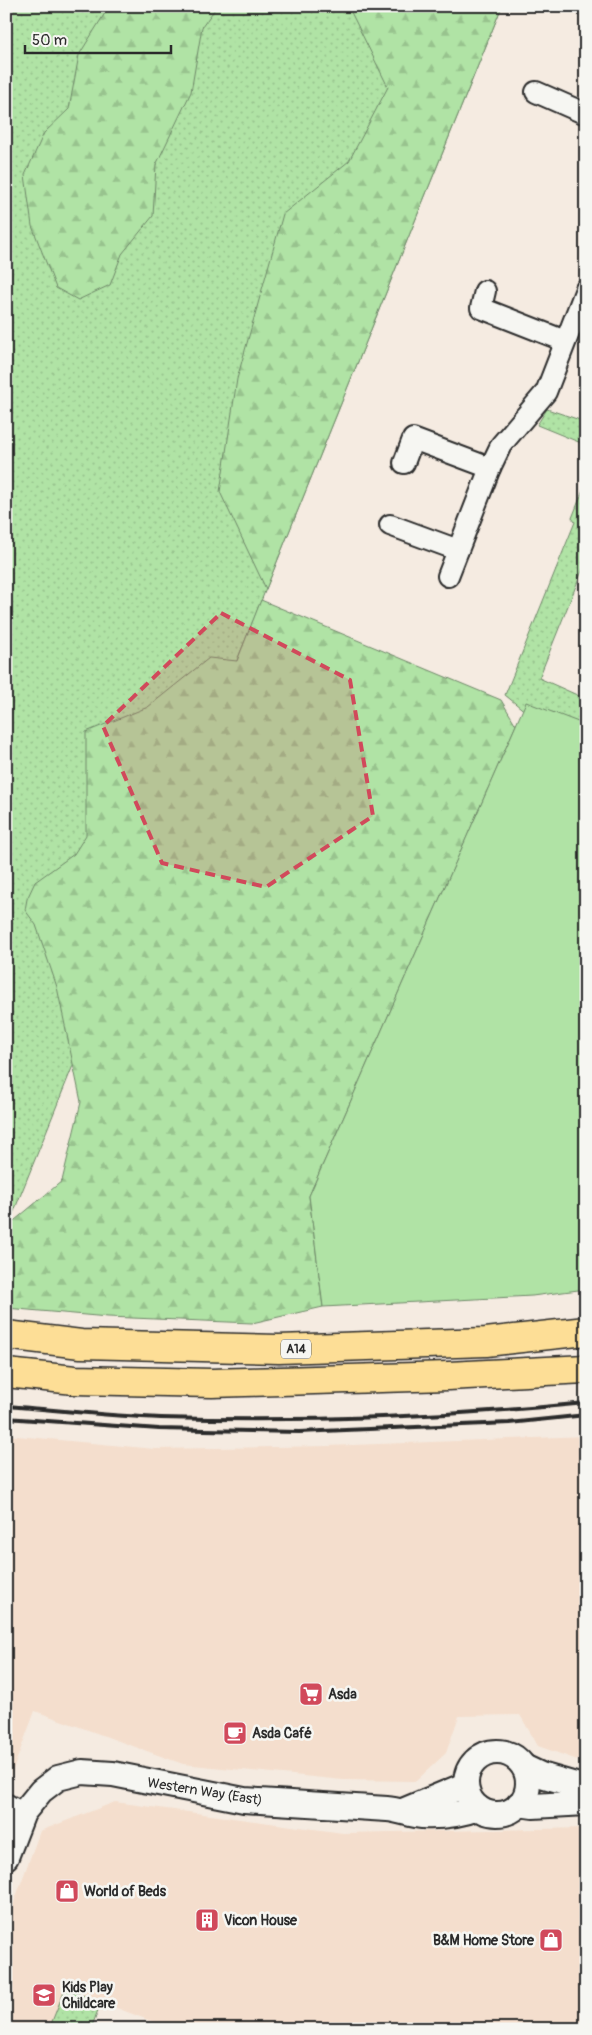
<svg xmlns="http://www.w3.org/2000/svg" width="592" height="2035" font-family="Pangolin,sans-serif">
<defs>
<pattern id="grass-dots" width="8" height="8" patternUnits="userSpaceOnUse" patternTransform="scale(1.25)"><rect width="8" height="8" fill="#b0e3a5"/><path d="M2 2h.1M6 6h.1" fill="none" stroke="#98c38e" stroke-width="1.8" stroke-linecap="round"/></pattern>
<pattern id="forest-firs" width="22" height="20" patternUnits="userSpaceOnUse" patternTransform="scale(1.25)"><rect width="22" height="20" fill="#b0e3a5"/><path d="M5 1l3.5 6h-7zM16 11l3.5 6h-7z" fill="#98c38e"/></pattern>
</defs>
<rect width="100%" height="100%" fill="#f5ebe1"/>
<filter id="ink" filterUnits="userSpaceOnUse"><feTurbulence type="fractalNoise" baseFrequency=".02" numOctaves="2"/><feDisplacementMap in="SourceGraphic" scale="10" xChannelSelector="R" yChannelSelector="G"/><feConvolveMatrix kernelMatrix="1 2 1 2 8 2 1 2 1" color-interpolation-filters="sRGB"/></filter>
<g filter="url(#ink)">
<!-- built -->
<g fill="#f4decd">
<polygon points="6,1435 155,1449 327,1446 586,1436 586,1763 538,1746 520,1715 459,1716 446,1753 416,1781 343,1780 183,1764 35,1711 6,1788"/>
<polygon points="115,1802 343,1833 586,1828 586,2029 172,2029 101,2002 91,2029 6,2029 6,1924 40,1831"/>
</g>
<!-- grass -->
<g fill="url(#grass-dots)" stroke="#6e8768">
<polygon points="6,6 502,6 6,1231"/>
<polygon points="547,409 586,422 586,445 537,425"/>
<polygon points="586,483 586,561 539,678 586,699 586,734 526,712 505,695 575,522 572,518"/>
<polygon points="65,1989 101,2002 91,2029 49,2029"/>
</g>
<!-- forest -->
<g fill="url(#forest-firs)" stroke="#6e8768">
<polygon points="113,6 217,6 202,27 191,92 156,165 153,216 122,254 110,285 78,300 56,288 32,226 25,175 44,133 69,109 79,55 105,13"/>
<polygon points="348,6 502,6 266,589 220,492 237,379 283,214 349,161 388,87"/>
<polygon points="261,600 501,700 516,725 309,1196 323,1307 252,1323 108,1317 6,1308 6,1231 9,1225 62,1181 81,1102 57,987 36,925 25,910 27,899 35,882 74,854 86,835 86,732 148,707 209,658 237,661"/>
</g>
<!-- park -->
<polygon fill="#b0e3a5" stroke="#6e8768" points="526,702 586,725 586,1289 532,1296 323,1307 309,1196"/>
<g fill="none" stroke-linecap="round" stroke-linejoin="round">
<!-- minor casing -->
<g stroke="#2b2b2b" stroke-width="24">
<g id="minor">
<polyline points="536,92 586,114"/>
<polyline points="485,291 481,308 565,341"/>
<polyline points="404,463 413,439 490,468"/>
<polyline points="390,525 458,550"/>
<polyline points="448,576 490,468 501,445 546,392 586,289"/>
<polyline points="6,1804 23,1813"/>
</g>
</g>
<!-- tertiary casing -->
<g stroke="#2b2b2b" stroke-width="28">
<g id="tertiary">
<circle cx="497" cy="1783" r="31"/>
<polyline points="524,1767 541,1775 586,1788"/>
<polyline points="519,1804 533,1806 586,1803"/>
<polyline points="405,1810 465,1785"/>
<path d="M6,1857l17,-44 18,-22 17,-13 24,-6 31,2 131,26 143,9c12,1 24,6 35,7 20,1 37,-1 56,-8"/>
</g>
</g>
<!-- trunk casing -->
<g stroke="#2b2b2b" stroke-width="31">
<g id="trunk">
<polyline points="6,1335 81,1344 279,1349 486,1342 586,1331"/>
<polyline points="6,1373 75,1380 212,1383 448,1376 586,1369"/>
</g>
</g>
<!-- minor -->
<use href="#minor" stroke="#f6f6f2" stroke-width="20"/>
<!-- tertiary -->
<use href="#tertiary" stroke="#f6f6f2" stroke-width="24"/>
<!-- trunk -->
<use href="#trunk" stroke="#fdde96" stroke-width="28"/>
<!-- rail -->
<g stroke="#2b2b2b" stroke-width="4">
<path d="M6,1406c52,4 104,10 155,12 142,4 284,-1 425,-15"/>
<polyline points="6,1418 159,1429 299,1432 509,1423 586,1415"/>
</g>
</g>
</g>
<!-- marked area -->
<path fill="#d1495b" fill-opacity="0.2" stroke="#d1495b" stroke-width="4" stroke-dasharray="10 6" stroke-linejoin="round" d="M221,613l129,67 23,136 -107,71 -104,-24 -59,-137z"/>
<!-- icons -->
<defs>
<g id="supermarket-square" transform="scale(1.25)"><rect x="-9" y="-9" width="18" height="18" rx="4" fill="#d1495b" stroke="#f6f6f2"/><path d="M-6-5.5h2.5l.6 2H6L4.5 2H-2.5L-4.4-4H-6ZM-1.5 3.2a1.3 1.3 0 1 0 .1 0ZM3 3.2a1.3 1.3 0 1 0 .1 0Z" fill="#fff"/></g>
<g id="cafe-square" transform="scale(1.25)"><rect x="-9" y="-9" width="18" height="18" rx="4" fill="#d1495b" stroke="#f6f6f2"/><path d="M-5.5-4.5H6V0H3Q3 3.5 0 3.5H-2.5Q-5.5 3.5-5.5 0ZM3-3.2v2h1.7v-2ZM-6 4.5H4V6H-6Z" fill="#fff"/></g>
<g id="shop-square" transform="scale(1.25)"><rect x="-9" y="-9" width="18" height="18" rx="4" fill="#d1495b" stroke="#f6f6f2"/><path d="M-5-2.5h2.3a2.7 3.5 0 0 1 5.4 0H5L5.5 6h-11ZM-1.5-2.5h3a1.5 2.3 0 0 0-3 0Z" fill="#fff"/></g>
<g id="building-square" transform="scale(1.25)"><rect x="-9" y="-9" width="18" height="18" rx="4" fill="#d1495b" stroke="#f6f6f2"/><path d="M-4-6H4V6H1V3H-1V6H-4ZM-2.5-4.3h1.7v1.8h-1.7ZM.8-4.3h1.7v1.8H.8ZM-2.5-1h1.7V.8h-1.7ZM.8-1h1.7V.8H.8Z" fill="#fff"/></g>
<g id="school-square" transform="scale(1.25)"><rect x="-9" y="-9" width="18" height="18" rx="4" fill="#d1495b" stroke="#f6f6f2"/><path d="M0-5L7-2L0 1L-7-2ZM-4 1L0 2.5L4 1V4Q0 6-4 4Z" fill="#fff"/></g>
</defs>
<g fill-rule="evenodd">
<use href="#supermarket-square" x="311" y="1694"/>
<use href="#cafe-square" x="235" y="1733"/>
<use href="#shop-square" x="67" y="1891"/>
<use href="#building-square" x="207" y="1920"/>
<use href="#shop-square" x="551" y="1940"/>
<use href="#school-square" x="44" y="1995"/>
</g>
<g text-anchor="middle" stroke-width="5" stroke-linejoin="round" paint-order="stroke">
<!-- shield labels -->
<rect fill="#f6f6f2" stroke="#686867" stroke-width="1" x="281" y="1339.5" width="30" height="19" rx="4"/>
<g font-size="12" font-weight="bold" fill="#2b2b2b">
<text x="296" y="1353">A14</text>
</g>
<!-- poi labels -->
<g font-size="14" font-weight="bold" fill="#2b2b2b" stroke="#f6f6f2" text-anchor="start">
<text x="328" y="1699">Asda</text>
<text x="252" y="1738">Asda Café</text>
<text x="84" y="1896">World of Beds</text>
<text x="224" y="1925">Vicon House</text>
<text x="534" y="1945" text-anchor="end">B&amp;M Home Store</text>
<text x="62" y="1992">Kids Play<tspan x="62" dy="16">Childcare</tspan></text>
</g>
<!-- street labels -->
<g font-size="14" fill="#2b2b2b" stroke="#f6f6f2">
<text transform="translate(205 1791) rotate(9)" y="5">Western Way (East)</text>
</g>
</g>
<!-- margin -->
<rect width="592" height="2035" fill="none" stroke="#f6f6f2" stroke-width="25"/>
<rect x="12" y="12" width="567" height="2010" fill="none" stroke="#2b2b2b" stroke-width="2" filter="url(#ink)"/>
<!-- scale -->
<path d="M25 45v8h146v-8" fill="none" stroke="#2b2b2b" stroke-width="2.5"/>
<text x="32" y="45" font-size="15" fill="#2b2b2b" stroke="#f6f6f2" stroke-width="4" paint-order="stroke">50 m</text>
</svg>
